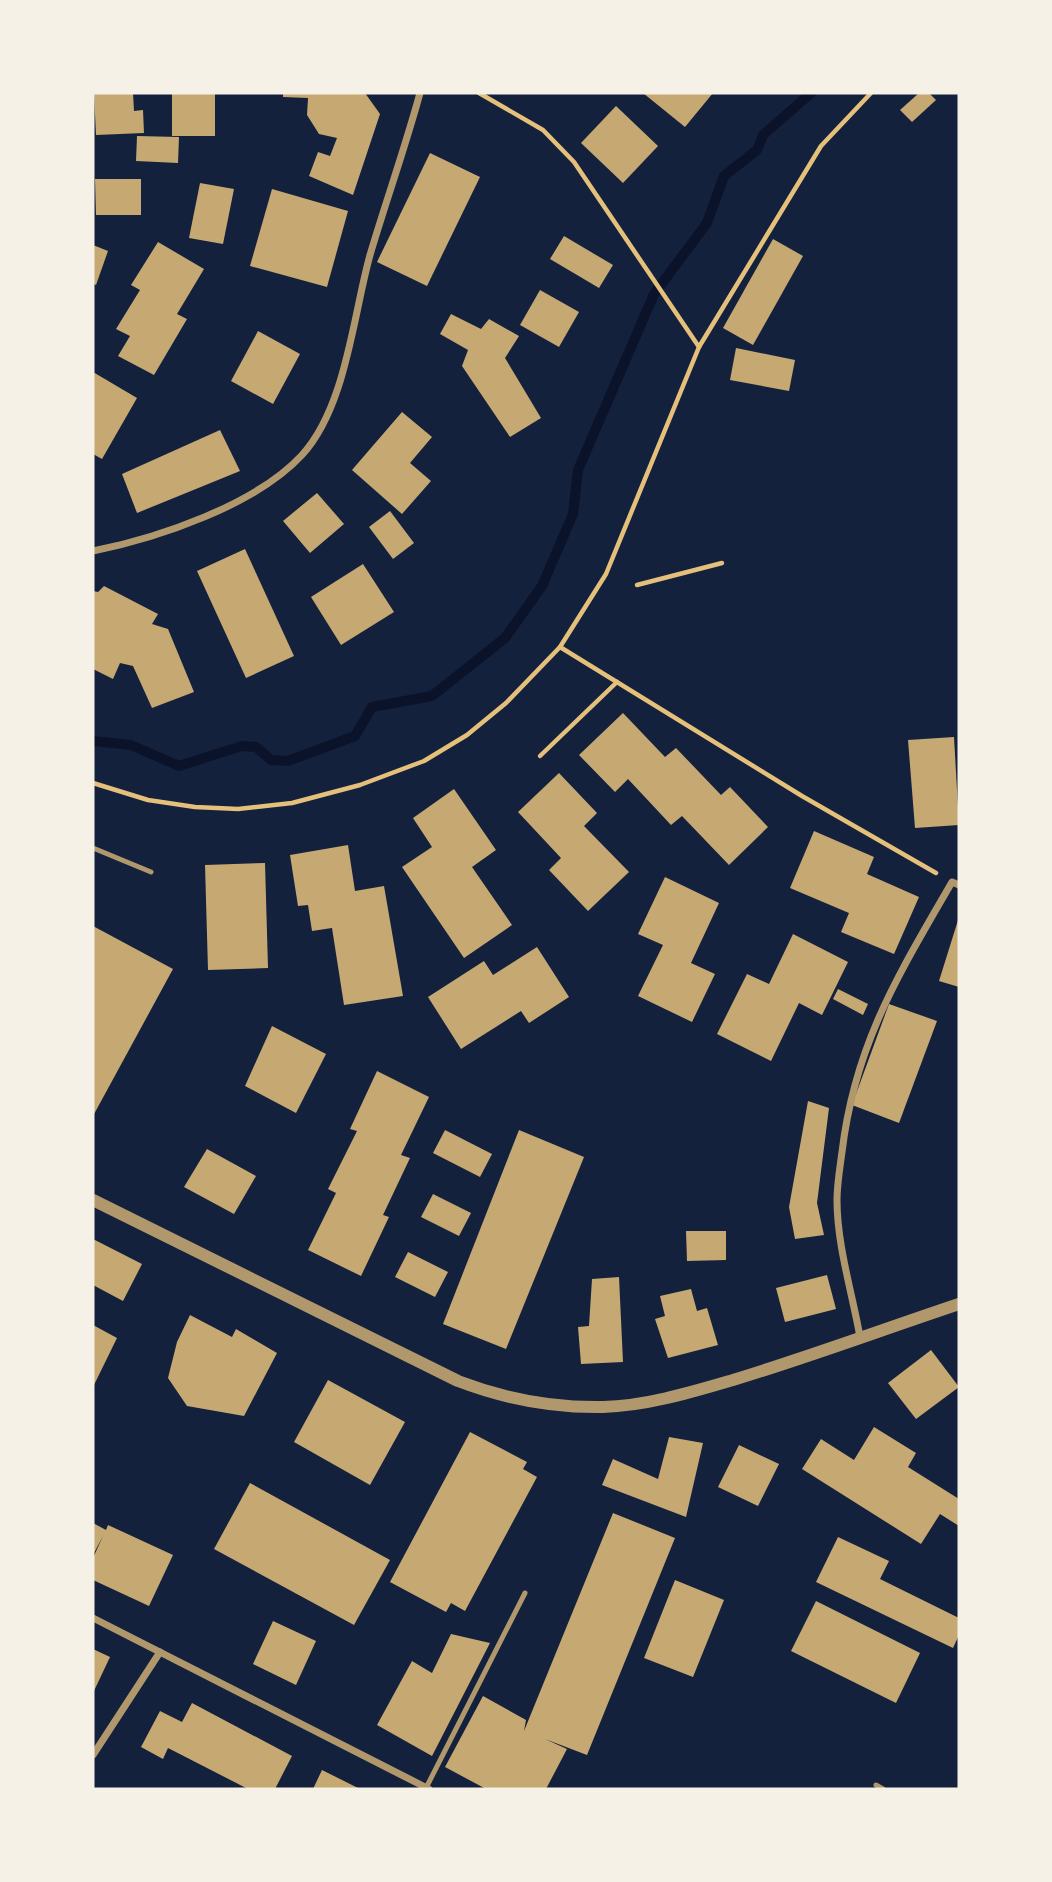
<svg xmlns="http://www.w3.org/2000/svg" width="1052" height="1882" font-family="Spectral,serif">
<rect width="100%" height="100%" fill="#14213d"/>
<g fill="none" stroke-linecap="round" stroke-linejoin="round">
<!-- stream -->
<polyline stroke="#0b132b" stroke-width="10" points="93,741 131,745 179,766 242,746 256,747 271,760 288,761 355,736 372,707 432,696 505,638 542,586 573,514 578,470 654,294 707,223 724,176 757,150 763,135 811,93"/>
</g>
<!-- building -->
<g fill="#c6a872">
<polygon points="94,93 133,93 134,111 143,110 144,133 96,135"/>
<rect x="172" y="93" width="43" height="43"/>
<polygon points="283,93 365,93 380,114 353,195 309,176 318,152 330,156 337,138 319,134 307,115 308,98 283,97"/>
<polygon points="643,93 713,93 685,127"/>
<polygon points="919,93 929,93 936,100 912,122 900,110"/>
<polygon points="616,106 658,146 623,183 581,143"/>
<polygon points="137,136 179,137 178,163 136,161"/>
<polygon points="430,153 480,177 427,286 377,262"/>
<polygon points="95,179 141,179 141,215 96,215"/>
<polygon points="200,183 234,189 223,244 189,238"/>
<polygon points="272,189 348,211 327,287 250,266"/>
<polygon points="564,236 613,265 599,288 550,259"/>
<polygon points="773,239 803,256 753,345 723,328"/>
<polygon points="158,242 204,269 177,314 187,319 154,375 118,356 130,336 116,329 140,290 131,285"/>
<polygon points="93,245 108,251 96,285 93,284"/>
<polygon points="540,290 579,312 559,347 520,325"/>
<polygon points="451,314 481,329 489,319 519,336 505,358 541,418 510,437 462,366 468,350 440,334"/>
<polygon points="258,331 300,354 273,404 231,381"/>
<polygon points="736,348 795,360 789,391 730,380"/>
<polygon points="93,372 137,398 102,459 93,454"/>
<polygon points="402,412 432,437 410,463 431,481 402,514 352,470"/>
<polygon points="220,430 240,471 137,513 122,474"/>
<polygon points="317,493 344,524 310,553 283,521"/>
<polygon points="390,511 414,543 393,559 369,527"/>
<polygon points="245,549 294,656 246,678 197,571"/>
<polygon points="363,564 394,612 341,645 311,597"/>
<polygon points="104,586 158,614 152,624 168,629 194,692 152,708 133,666 120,663 113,679 93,669 93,591 98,592"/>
<polygon points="623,713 665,757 676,748 721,795 730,787 768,827 729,865 682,816 671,825 628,779 615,792 579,755"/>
<polygon points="954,737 959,825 915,828 908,740"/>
<polygon points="559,773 597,813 584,826 629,872 588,911 549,870 561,858 518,812"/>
<polygon points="454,789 496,850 472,867 512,925 464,958 402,867 432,847 413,818"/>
<polygon points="814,831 874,857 867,874 919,897 894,954 841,932 849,913 790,888"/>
<polygon points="348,845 355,891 384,886 403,996 344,1005 332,928 312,931 308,905 298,906 290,855"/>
<polygon points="265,863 268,968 208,970 205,865"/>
<polygon points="665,877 719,903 691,963 715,974 692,1022 638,996 663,945 638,934"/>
<polygon points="959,917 959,987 939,981"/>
<polygon points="93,926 173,969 93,1116"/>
<polygon points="793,934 848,962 822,1015 799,1003 771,1061 717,1034 747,974 769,984"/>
<polygon points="537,947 569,997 529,1023 521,1011 461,1049 428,997 484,961 493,975"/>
<polygon points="838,989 868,1004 863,1015 833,999"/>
<polygon points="889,1004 937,1021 899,1123 852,1105"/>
<polygon points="272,1026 326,1054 296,1113 245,1086"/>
<polygon points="377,1071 429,1097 401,1155 410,1158 383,1215 389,1217 361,1276 308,1250 336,1193 328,1189 357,1131 350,1129"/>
<polygon points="808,1101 829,1108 817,1203 824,1235 795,1239 789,1207"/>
<polygon points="445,1130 492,1154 480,1177 433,1153"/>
<polygon points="519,1130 584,1157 506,1349 443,1324"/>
<polygon points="207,1149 256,1176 234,1214 184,1187"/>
<polygon points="433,1194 471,1213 459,1236 421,1217"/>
<polygon points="686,1231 726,1231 726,1260 687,1261"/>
<polygon points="93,1239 142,1264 123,1301 93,1285"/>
<polygon points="408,1252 448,1272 435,1297 395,1277"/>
<polygon points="827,1275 836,1309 785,1322 776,1288"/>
<polygon points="619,1277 623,1362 581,1364 578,1327 589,1326 592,1279"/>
<polygon points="691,1289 697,1311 707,1308 718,1345 668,1358 655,1319 665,1316 660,1296"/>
<polygon points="190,1315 232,1337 236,1329 277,1353 244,1416 187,1406 168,1378 177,1342"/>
<polygon points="93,1325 117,1338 93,1387"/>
<polygon points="931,1350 959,1387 916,1419 888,1383"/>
<polygon points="328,1380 405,1422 370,1485 294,1442"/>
<polygon points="874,1427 916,1453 908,1467 959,1499 959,1526 940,1514 921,1544 802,1469 821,1439 854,1460"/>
<polygon points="470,1432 527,1462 523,1469 537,1477 465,1611 451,1603 446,1612 390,1582"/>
<polygon points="669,1437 703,1443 686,1517 602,1485 613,1459 658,1479"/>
<polygon points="739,1445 779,1464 758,1506 718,1487"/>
<polygon points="250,1483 390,1560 354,1625 214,1549"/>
<polygon points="613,1513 675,1538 587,1755 545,1739 567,1749 546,1789 486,1789 445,1767 483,1696 526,1720 524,1731"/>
<polygon points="93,1523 106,1530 108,1525 173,1555 149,1606 93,1580 93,1558 103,1536 93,1555"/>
<polygon points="838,1537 889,1561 880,1579 959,1618 959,1635 953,1648 816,1582"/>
<polygon points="675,1580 724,1600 693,1677 644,1658"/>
<polygon points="816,1601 920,1653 896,1703 791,1651"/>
<polygon points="273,1621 316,1641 296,1685 253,1664"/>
<polygon points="451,1634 490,1643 432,1756 377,1725 412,1661 432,1673"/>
<polygon points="93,1649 110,1657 93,1693"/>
<polygon points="192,1703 292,1756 275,1789 248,1789 168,1748 163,1759 141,1747 160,1711 182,1722"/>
<polygon points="322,1770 360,1789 313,1789"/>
</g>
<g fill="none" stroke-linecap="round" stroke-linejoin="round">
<!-- path -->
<g stroke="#e5c07b" stroke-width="4.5">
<polyline points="479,93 543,130 574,162 699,347"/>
<polyline points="637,585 722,563"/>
<polyline points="560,647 802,796 936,873"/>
<polyline points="540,756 617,682"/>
<polyline points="93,783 148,800 195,807 238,809 292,803 360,785 424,761 467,735 506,703 560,647 606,574 699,347 821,146 871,93"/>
</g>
<!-- service -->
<g stroke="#b1986c" stroke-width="5">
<polyline points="93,848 151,872"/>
<polyline points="876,1785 883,1789"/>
<polyline points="426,1788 525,1593"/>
</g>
<!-- minor -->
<g stroke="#b1986c" stroke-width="7">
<path d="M93,551c65,-13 163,-46 209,-96 44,-48 51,-139 68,-200 16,-54 35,-107 50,-162"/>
<path d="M860,1337c-8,-45 -23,-92 -23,-137 0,-16 3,-33 5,-48 13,-109 57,-178 110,-270l7,3"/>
<polyline points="93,1618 429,1789"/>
<polyline points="93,1755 160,1652"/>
</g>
<!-- tertiary -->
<path stroke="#b1986c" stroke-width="12" d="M93,1200l365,181c47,18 95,27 145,26 43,-1 89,-15 130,-27 76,-23 151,-51 226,-76"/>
</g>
<!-- border -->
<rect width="1052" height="1882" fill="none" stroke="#f6f1e7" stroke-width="189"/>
</svg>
